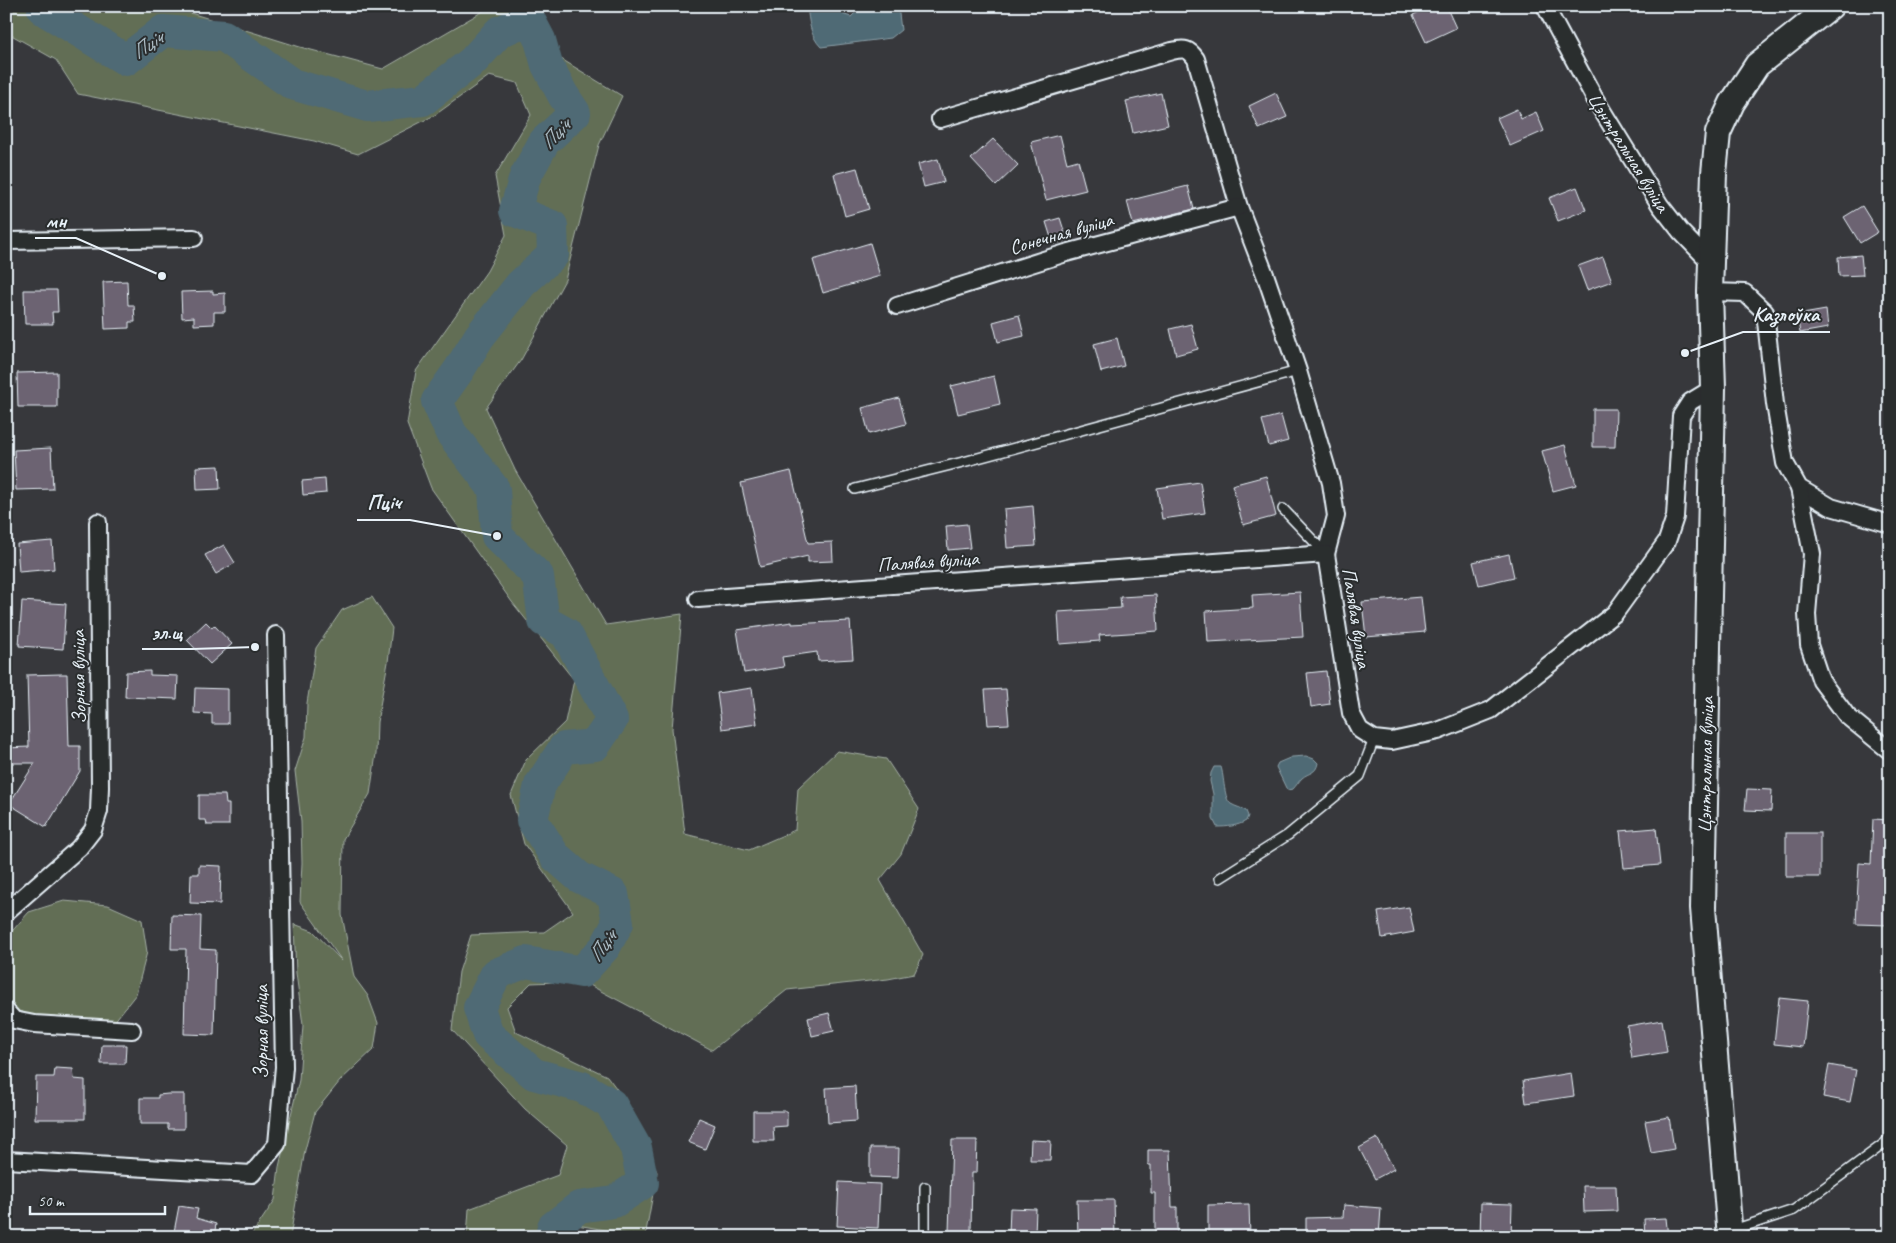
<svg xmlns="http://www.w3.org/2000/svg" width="1896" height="1243" font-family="Caveat,sans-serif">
<rect width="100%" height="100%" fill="#37383c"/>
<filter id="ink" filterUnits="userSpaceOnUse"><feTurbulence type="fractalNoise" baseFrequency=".02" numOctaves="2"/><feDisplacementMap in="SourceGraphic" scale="10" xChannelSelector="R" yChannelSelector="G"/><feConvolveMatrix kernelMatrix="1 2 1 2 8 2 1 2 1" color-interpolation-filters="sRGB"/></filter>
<g filter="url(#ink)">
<!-- green -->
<g fill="#626e55" stroke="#a5b0a6">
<polygon points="6,6 168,6 300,47 383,69 492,6 527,6 553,54 622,96 599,145 565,280 521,360 486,408 515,470 606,625 682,614 672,729 685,834 749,850 795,830 798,788 837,751 886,759 919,809 901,854 880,880 923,955 914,974 888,979 787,990 712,1050 582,981 531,983 507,1007 516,1032 607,1076 629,1105 657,1172 645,1237 577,1225 579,1237 467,1237 469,1209 558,1175 567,1145 525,1109 452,1030 459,972 471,935 544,932 573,912 524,844 511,795 526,760 565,722 574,680 512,602 431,488 407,424 416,371 487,271 506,235 495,176 531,115 517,83 489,76 435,115 358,154 314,141 78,94 56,60 6,32"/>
<polygon points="372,597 392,628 388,662 377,722 376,754 370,794 343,839 342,915 354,977 368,996 378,1023 374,1049 340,1081 315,1112 305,1150 290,1237 250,1237 275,1200 279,1167 299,1080 303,1025 296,973 294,924 313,931 342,961 300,902 302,863 301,821 295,771 306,737 307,703 316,648 342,610"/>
<polygon points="64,901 108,905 142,920 147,952 136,994 114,1022 72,1031 6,1011 6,938 29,912"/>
</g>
<!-- water -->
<g fill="#4f6a74" stroke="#8ca0a9">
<path d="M807,6h29l6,8 9,3 5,-5v-6h42l3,24 -10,8 -70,9c-11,-11 -12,-26 -14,-41z"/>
<path d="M1306,756l8,3 4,4c-2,11 -9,9 -16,15 -3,3 -6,8 -9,11l-6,1 -11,-23 2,-4 14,-6z"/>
<path d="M1214,767h7c3,9 3,33 10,37 5,3 11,4 15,7l2,5 -2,5c-8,5 -19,6 -29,6l-4,-8v-25l-3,-13 1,-8z"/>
</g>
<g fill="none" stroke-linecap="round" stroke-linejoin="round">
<!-- river -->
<polyline stroke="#4f6a74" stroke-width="32" points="45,6 43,9 126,60 163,31 224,36 292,84 367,106 423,100 473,61 499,32 529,19 540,40 547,65 563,95 575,113 544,142 525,177 515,211 552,226 553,255 521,284 479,337 459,370 437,401 451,433 494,489 497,536 538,576 544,621 566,633 612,720 595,745 564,748 540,785 532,820 555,856 579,877 613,894 618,923 605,947 582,972 526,962 496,974 479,1008 488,1035 534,1074 582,1087 611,1104 636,1148 643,1183 614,1202 579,1207 553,1227 551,1237"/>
</g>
<!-- building -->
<g fill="#6c6372" stroke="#e8f1f8">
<polygon points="1431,6 1446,6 1456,28 1426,42 1413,15"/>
<polygon points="1161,93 1168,125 1133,133 1126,101"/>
<polygon points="1276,93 1287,117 1259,129 1249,106"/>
<polygon points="1517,109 1521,119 1536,112 1544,131 1510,146 1497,118"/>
<polygon points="1060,135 1067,163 1078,160 1086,190 1046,200 1031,142"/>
<polygon points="993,139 1018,165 996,186 971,159"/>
<polygon points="938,159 944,182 924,187 918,164"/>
<polygon points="857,168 869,209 845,216 834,174"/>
<polygon points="1188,186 1194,209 1133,224 1127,201"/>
<polygon points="1577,187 1586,210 1558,221 1549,198"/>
<polygon points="1862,206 1878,232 1860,243 1844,217"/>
<polygon points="1060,218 1067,240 1053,244 1046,222"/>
<polygon points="870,243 880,276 823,293 813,260"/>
<polygon points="1861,255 1863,275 1839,276 1838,257"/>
<polygon points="1603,257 1612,281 1587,290 1578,266"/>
<polygon points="127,281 128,305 134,305 135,322 129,322 129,328 105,329 103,282"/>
<polygon points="24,290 57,290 58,312 52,312 53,324 25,324"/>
<polygon points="213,291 213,294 225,293 225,312 214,312 214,324 194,325 194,317 182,318 181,292"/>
<polygon points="1826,310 1828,328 1800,333 1797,315"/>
<polygon points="1019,315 1024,336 998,342 993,322"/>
<polygon points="1191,324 1198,349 1176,355 1170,329"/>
<polygon points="1117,338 1124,366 1101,372 1094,344"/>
<polygon points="57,372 57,407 18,407 17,373"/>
<polygon points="994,376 1000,404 958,414 951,386"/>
<polygon points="899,398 906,424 869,434 862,408"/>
<polygon points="1593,409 1616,409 1615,447 1593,447"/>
<polygon points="1281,415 1288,441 1269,446 1262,420"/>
<polygon points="1565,445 1576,485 1553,491 1542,451"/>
<polygon points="51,448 53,489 16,490 14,450"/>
<polygon points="219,466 220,489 197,490 196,467"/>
<polygon points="791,471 808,543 832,542 833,561 808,562 808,556 760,567 741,483"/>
<polygon points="1266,476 1276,516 1243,525 1232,485"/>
<polygon points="325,479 326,493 303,495 302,481"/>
<polygon points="1200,482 1205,513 1162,519 1157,488"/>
<polygon points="1033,506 1036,546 1007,548 1004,509"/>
<polygon points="967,524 970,548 948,550 946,526"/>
<polygon points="52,541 54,569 19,572 17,544"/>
<polygon points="224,545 235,563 216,574 205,555"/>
<polygon points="1509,554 1514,577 1479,585 1473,562"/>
<polygon points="1300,592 1303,637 1208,642 1206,611 1253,608 1252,595"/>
<polygon points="1156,595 1158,631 1099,635 1100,641 1060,644 1058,612 1121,608 1120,597"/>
<polygon points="1421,597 1425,632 1366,637 1362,602"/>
<polygon points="22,601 66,604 63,649 19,646"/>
<polygon points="850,621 853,659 818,661 817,652 782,657 784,667 744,673 737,630 792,622 792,624"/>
<polygon points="206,622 212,628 214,625 232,644 210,664 187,640"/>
<polygon points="150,671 150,675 178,676 177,699 125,697 126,672"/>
<polygon points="1326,671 1330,704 1311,707 1307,673"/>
<polygon points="61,674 67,674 69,746 80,746 80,771 46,827 9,804 35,763 6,763 6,748 29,747 27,675"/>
<polygon points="195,688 228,689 228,724 212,724 212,714 194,713"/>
<polygon points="752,688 757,724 722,729 717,693"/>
<polygon points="1006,689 1009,724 988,725 985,690"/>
<polygon points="1747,789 1772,790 1771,811 1745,810"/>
<polygon points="199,795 225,795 226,804 229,804 229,825 207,825 206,820 199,820"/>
<polygon points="1873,819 1890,820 1888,925 1856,924 1859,863 1871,864"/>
<polygon points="1656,828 1660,865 1624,868 1620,831"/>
<rect x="1786" y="833" width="34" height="44"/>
<polygon points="199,865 221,866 220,904 190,903 191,874 199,874"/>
<polygon points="1409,907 1414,932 1382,938 1378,912"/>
<polygon points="172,915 201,916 200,949 216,950 214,1035 184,1034 186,949 171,949"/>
<polygon points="1779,998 1808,1001 1803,1047 1774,1044"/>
<polygon points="829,1013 834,1031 812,1036 808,1018"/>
<polygon points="1662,1020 1667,1052 1632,1058 1627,1026"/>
<polygon points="102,1045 126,1045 125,1064 101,1064"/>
<polygon points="1829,1065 1856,1070 1850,1102 1823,1097"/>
<polygon points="55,1068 73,1069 74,1079 85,1080 85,1119 35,1119 36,1077 54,1077"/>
<polygon points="1571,1073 1574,1096 1526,1103 1523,1081"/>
<polygon points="855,1086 857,1121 828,1123 826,1088"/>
<polygon points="168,1094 184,1094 184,1129 168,1129 168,1124 140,1124 140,1098 158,1098 158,1095"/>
<polygon points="753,1111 787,1111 787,1126 773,1127 774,1141 753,1141"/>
<polygon points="1669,1117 1674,1149 1651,1153 1645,1121"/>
<polygon points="699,1118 715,1125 705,1149 688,1142"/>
<polygon points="1377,1138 1394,1169 1375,1179 1359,1148"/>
<polygon points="952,1140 977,1140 976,1173 972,1173 971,1232 949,1232"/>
<polygon points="1031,1140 1051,1141 1050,1160 1030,1160"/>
<polygon points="870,1148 899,1148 898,1178 870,1177"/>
<polygon points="1148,1150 1170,1150 1172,1207 1177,1207 1177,1237 1155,1237 1155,1193 1151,1193 1151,1165 1148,1165"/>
<polygon points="839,1182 880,1184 878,1228 837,1226"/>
<polygon points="1583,1186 1616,1186 1617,1211 1584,1212"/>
<polygon points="1077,1200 1114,1200 1115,1237 1078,1237"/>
<polygon points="1481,1203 1512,1204 1511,1237 1480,1237"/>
<polygon points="1249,1204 1250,1237 1208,1237 1208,1205"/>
<polygon points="1344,1205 1381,1208 1379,1237 1306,1237 1306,1218 1343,1217"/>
<polygon points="179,1206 198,1209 196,1218 216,1224 214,1237 173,1237"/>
<polygon points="1010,1208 1036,1209 1035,1234 1009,1233"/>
<polygon points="1666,1218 1668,1237 1645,1237 1644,1219"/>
</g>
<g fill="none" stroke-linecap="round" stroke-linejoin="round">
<!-- service casing -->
<g stroke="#e8f1f8" stroke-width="12">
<g id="service">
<polyline points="855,489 967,461 1298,371"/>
<polyline points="1283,509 1326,554"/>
<polyline points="1220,878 1288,835 1360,776 1374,739"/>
<polyline points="1730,1231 1794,1210 1885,1143 1890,1137"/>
<polyline points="925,1237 925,1187"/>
</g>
</g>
<!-- minor casing -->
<g stroke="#e8f1f8" stroke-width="20">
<g id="minor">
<polyline points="1545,6 1595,99 1660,205 1681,232 1711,263"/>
<path d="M940,119l232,-68c13,-3 17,-2 24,8l43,148 27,70 32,94 33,112 5,33 -10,38"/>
<polyline points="6,241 194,238"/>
<polyline points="1710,292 1745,293 1765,312 1775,404 1785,463 1799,488 1831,507 1890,524"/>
<polyline points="897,306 1066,253 1239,207"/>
<polyline points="1799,488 1812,554 1807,614 1809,645 1821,681 1847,716 1890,751"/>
<polyline points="698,599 1326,554 1351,713 1360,730 1374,739 1392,741 1438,731 1491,710 1615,613 1667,541 1675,517 1681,416 1690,402 1713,388"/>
<polyline points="6,912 79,848 93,830 99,811 100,787 98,522"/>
<polyline points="6,1011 14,1020 34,1024 132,1030"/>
<polyline points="6,1160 252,1174 277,1144 284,1067 276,635"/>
</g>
</g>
<!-- secondary casing -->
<g stroke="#e8f1f8" stroke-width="28">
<polyline id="secondary" points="1730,1237 1703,908 1713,388 1710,292 1714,173 1718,133 1732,103 1757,65 1831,6"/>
</g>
<!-- service -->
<use href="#service" stroke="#2a2d2e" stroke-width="9"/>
<!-- minor -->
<use href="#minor" stroke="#2a2d2e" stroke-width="16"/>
<!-- secondary -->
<use href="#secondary" stroke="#2a2d2e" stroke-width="24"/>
</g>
</g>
<g text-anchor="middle" stroke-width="4" stroke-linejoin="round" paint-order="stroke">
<!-- street labels -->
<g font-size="20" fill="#e8f1f8" stroke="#2a2d2e">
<text transform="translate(1629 152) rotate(58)" y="7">Цэнтральная вуліца</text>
<text transform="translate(1061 233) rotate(-16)" y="7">Сонечная вуліца</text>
<text transform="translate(928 561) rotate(-4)" y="7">Палявая вуліца</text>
<text transform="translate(1357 618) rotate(81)" y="7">Палявая вуліца</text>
<text transform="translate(78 677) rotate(-91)" y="7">Зорная вуліца</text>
<text transform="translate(1705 765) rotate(-89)" y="7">Цэнтральная вуліца</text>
<text transform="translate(261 1032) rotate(-90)" y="7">Зорная вуліца</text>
</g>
<!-- water labels -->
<g font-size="21" font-style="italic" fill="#abbbc3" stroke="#2a2d2e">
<text transform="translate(147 45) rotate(-34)" y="7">Пціч</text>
<text transform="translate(555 134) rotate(-47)" y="7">Пціч</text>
<text transform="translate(602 946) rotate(-54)" y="7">Пціч</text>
</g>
</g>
<!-- callouts -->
<path fill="none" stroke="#e8f1f8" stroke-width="2" d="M162 276L76 238H35M1685 353L1743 332H1830M497 536L410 520H357M255 647L192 649H142"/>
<g fill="#e8f1f8" stroke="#2a2d2e" stroke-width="2">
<circle cx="162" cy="276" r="5"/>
<circle cx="1685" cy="353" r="5"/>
<circle cx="497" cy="536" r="5"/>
<circle cx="255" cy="647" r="5"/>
</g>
<g font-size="21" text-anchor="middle" font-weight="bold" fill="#e8f1f8" stroke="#2a2d2e" stroke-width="4" stroke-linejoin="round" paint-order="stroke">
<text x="56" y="228">мн</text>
<text x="1786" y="321">Казлоўка</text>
<text x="384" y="509">Пціч</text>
<text x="167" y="639">эл.щ</text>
</g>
<!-- margin -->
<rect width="1896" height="1243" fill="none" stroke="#2a2d2e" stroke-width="25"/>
<rect x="12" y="12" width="1871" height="1218" fill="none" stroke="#e8f1f8" stroke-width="2" filter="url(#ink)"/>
<!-- scale -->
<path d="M30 1206v8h135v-8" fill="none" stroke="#e8f1f8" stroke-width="2.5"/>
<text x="38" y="1206" font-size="15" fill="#e8f1f8" stroke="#2a2d2e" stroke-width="4" paint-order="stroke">50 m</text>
</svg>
